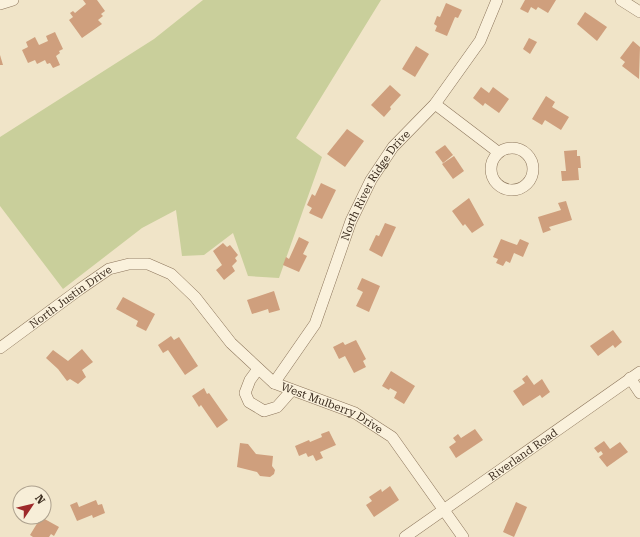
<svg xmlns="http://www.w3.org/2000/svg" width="640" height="537" font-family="'Roboto Serif',serif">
<rect width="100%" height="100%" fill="#f0e4c8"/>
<!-- green -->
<polygon fill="#c9cf9b" points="203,0 381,0 296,138 322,157 279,278 248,276 233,233 204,255 182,256 176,210 142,228 63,289 0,206 0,137 154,39"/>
<!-- building -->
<g fill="#cf9f7d">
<polygon points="83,0 97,0 105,11 101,14 103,16 98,20 102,24 82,38 69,20 73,17 70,13 73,11 75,13 86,4"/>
<polygon points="525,0 556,0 548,13 538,7 536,10 531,7 528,13 520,9"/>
<polygon points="446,3 462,10 458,18 455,17 447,36 435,31 437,26 434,24 437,16 440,17"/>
<polygon points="585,12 607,27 597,41 577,24"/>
<polygon points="55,32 63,49 59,51 60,53 56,56 60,65 53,68 50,63 47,64 45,60 37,64 35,60 28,63 22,50 28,47 26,42 35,37 39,45 48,41 46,36"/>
<polygon points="529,38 537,42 530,54 523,49"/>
<polygon points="633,41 640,47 639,79 622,66 625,62 620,58"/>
<polygon points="416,46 429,54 415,77 402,69"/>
<polygon points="0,55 3,65 0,65"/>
<polygon points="390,85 401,95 390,107 391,109 384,117 371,105"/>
<polygon points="481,87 489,93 493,87 509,99 499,113 485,103 483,106 473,98"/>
<polygon points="546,96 555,102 552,107 569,117 561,130 545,120 542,125 532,119"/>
<polygon points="347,129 364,141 345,167 327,154"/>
<polygon points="445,145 453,155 443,163 435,152"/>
<polygon points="577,150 577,156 580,156 581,168 578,168 579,180 562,181 561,171 566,171 564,151"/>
<polygon points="454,156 464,171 453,179 442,164"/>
<polygon points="321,183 336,190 322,219 309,213 312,208 307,205 312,194 315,196"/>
<polygon points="469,198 484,225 472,233 465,224 463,226 452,211"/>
<polygon points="566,201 572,220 549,227 551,230 543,233 538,217 561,210 558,203"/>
<polygon points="385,223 396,227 382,257 369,250 376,235 379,236"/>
<polygon points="299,237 309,242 303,254 307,256 299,272 283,265 286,257 289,259"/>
<polygon points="501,239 517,245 520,239 529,243 523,257 514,253 510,263 506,261 503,266 496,263 498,259 493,257"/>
<polygon points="223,243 227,247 230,245 238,255 235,258 237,261 232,266 235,271 224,280 216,270 222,265 213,251"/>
<polygon points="362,278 380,286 369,312 356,306 363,292 357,289"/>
<polygon points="274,291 280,310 269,313 268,309 252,314 247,300"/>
<polygon points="123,297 155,314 146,331 136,326 138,321 116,309"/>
<polygon points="613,330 622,342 615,348 613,345 598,356 590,346"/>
<polygon points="171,336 174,340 179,337 198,366 185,375 168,350 163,353 158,345"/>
<polygon points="356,340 366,359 363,361 366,367 354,373 345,356 339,359 333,347 343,342 345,345"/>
<polygon points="82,349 93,362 82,370 86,377 78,384 70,379 67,381 58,369 46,358 53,350 68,361"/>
<polygon points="391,371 415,386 404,404 394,398 397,392 390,388 389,390 382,386"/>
<polygon points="527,375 534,385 542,379 550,392 542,398 540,395 523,406 513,391 525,383 522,379"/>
<polygon points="204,388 207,394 209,393 228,420 217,428 201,405 199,407 192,396"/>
<polygon points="475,429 483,440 456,458 449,447 456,442 453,438 458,434 461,438"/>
<polygon points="329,431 336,445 320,452 323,458 316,461 313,455 308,457 306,453 299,456 295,446 309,440 310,442 322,437 321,434"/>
<polygon points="604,441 610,449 620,442 628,452 607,467 599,457 603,454 601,451 598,453 594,448"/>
<polygon points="240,443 248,444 256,454 273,456 272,466 275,470 274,474 270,477 260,476 257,472 237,467"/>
<polygon points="390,486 399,500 374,517 366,505 372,501 369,497 381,489 382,492"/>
<polygon points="96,500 98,505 102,504 105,513 93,518 92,515 77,521 70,505 77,502 79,507"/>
<polygon points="516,502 527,507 514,537 503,532"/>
<polygon points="41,517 59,527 54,536 51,534 49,537 33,537 30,535"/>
</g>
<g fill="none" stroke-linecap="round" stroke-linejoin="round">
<!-- minor casing -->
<g stroke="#8d765c" stroke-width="12">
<g id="minor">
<polyline points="621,0 640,12"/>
<polyline points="0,4 13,0"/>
<polyline points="435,104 498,152"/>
<circle cx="512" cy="169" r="21"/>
<path id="s1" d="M0,348l80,-59 29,-20 20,-5h19l23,10 24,23 36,46 43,40 81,30 37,24 71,100"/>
<polyline points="258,369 250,380 245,393 249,402 264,411 277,407 292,390"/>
<polyline points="630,378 640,393"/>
<path id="s2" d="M274,383l41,-59 36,-103 20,-41 22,-33 42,-43 45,-63 17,-41"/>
<path id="s3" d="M405,537l235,-165"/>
</g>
</g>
<!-- minor -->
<use href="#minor" stroke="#faf1dc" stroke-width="11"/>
</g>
<g text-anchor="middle" stroke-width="4" stroke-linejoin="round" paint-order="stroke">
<!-- street labels -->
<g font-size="11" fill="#3d2e20" stroke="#f7eed8">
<text dy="4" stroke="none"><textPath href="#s2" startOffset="224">North River Ridge Drive</textPath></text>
<text dy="4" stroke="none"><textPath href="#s1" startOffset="87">North Justin Drive</textPath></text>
<text dy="4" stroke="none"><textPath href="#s1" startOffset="413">West Mulberry Drive</textPath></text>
<text dy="4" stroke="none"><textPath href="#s3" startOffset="144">Riverland Road</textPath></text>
</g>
</g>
<!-- north arrow -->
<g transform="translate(32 505) rotate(55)"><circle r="19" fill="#f7eed8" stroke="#ada18e"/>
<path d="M0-3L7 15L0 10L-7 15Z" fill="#9e2a2b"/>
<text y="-6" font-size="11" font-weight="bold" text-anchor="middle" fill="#3d2e20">N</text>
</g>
</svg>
